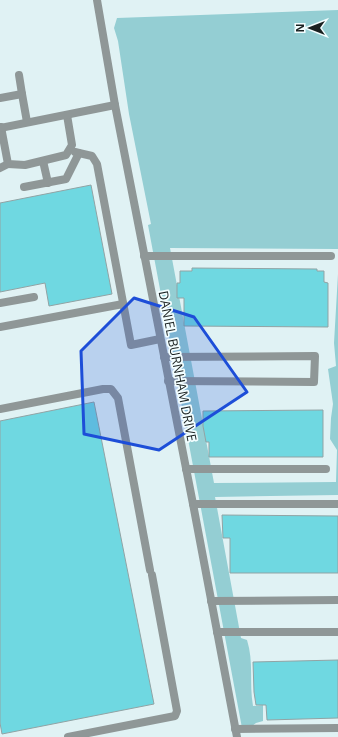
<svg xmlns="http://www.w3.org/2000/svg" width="338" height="737" font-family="'Open Sans',sans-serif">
<rect width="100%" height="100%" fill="#e0f2f4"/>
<!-- green -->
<path fill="#94ced3" d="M338,10v239l-168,-1 44,235 122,-1 1,-32 -7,-11 1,-21 2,-14 -5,-35 8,-3 -2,-23 4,-69v221l-123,2 26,141 6,2c7,22 2,42 6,66l10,-1v16l-7,2 -4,3 -10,2 -94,-503 3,-1 -22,-110 -11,-73 -4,-13 3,-10z"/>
<!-- building -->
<g fill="#6fd8e1" stroke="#91a3a4">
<polygon points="91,185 112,294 49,306 45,283 0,292 0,203"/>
<polygon points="192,268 317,269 317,271 324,271 324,282 328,283 328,327 184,326 184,298 177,298 177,283 180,283 180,271 192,271"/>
<polygon points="94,402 154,704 2,734 0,723 0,421"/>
<polygon points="323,410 323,457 209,457 209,442 206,442 203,426 203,411"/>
<polygon points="222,515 338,516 338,573 230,573 230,538 223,538"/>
<polygon points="338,660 338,718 267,720 266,705 256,705 254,692 253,662"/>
</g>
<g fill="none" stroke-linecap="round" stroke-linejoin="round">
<!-- minor -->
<g stroke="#8f9797" stroke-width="8">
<polyline points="97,0 115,105 193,504 237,737"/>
<polyline points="19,75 22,94"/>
<polyline points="0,98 22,94 27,122"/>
<polyline points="1,127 8,164 25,165 66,155 72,145 67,115"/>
<polyline points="0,128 115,105"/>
<polyline points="79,153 92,156 97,164 131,345 160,339"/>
<polyline points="43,161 48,183"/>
<polyline points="0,168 8,164"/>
<polyline points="24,187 66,179 79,153 75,152"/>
<polyline points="144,256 331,256"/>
<polyline points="0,303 34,297"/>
<polyline points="0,327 123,304"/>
<polyline points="164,357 315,356 314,382 168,381"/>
<polyline points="0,409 103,389 111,389 118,398 150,570"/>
<polyline points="186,469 326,469"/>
<polyline points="193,504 338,504"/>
<polyline points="211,601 338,600"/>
<polyline points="217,632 338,632"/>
<polyline points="235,729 338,728"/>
<polyline points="68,737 175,716 177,711 152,575"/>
</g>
</g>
<!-- marked area -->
<path fill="#1d4ed8" fill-opacity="0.2" stroke="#1d4ed8" stroke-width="3" stroke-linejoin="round" d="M134,298l60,19 53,75 -88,58 -75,-16 -3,-83z"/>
<g text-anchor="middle" stroke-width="3.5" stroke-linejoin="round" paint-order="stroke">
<!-- street labels -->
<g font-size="13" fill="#1a2121" stroke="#f3feff">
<text transform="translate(178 366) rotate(79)" y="5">DANIEL BURNHAM DRIVE</text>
</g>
</g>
<!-- north arrow -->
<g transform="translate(310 28) rotate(270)" stroke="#f3feff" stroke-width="3" paint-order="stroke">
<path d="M0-3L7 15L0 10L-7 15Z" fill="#1a2121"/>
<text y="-6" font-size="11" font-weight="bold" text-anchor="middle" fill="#1a2121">N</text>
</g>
</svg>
